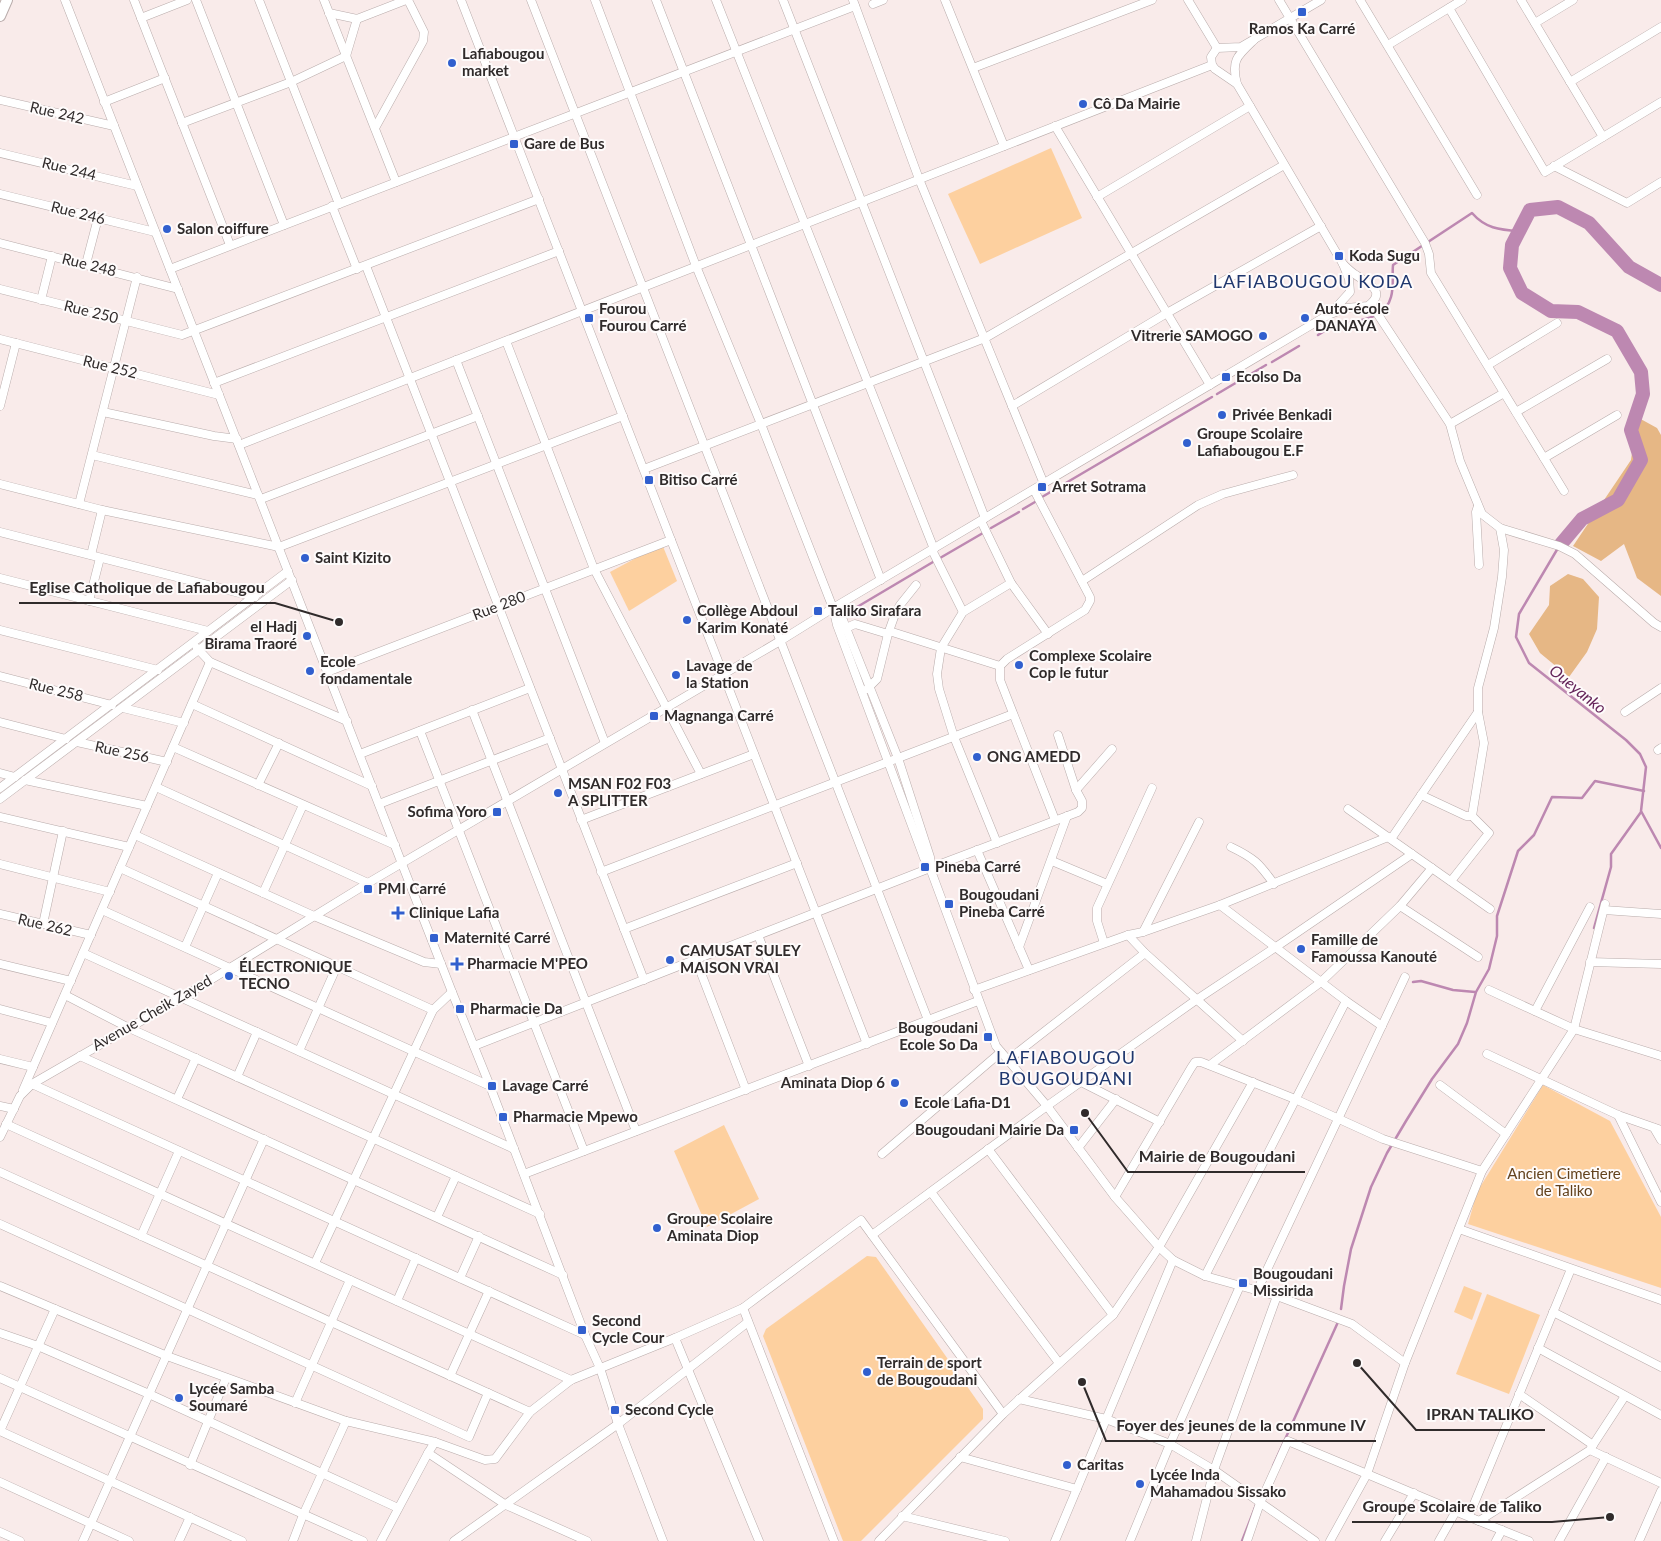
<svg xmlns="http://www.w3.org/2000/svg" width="1661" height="1541" font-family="Lato,sans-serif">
<rect width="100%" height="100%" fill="#f9ebea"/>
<!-- green -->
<g fill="#fdd09f">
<polygon points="1051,148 1082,218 980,264 948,194"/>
<polygon points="662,544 677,581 629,611 610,572"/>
<polygon points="1543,1085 1610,1121 1661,1217 1661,1288 1468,1224 1477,1192"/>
<polygon points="724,1125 759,1199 707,1227 674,1151"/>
<polygon points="867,1256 876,1257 983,1409 983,1419 861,1541 843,1541 763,1336 766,1329"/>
<polygon points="1464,1286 1482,1293 1472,1320 1454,1312"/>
<polygon points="1487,1294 1540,1315 1509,1394 1456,1374"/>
</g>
<!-- forest -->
<g fill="#e6b785">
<polygon points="1637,417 1657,428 1661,435 1661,596 1637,578 1624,544 1601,561 1573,546 1631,460"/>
<polygon points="1568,574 1583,579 1599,597 1597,629 1587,652 1569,677 1540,653 1529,634 1549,605 1550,586"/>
</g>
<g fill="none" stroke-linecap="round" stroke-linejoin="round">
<!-- stream -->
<g stroke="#bd88b1" stroke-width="2.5">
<path d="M1318,335c6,-4 11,-7 18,-9 19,-6 49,-5 55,-29 3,-10 1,-22 2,-32l79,-52c13,15 27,17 47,18"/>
<polyline points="1272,362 1299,346"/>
<polyline points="1217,394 1266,365"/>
<polyline points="1042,497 1212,397"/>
<polyline points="1023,509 1035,502"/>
<polyline points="991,528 1019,512"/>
<polyline points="1558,548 1519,614 1516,637 1529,663 1626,740 1640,754 1646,767 1641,811 1661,848"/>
<polyline points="940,558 983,533"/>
<polyline points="852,610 933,562"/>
<polyline points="1594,928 1611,867 1611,854 1641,812"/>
<polyline points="1413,982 1421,981 1453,990 1475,992"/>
<polyline points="1341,1309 1344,1286 1351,1249 1371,1187 1387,1153 1406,1121 1432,1079 1458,1044 1467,1023 1476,992 1489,969 1497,936 1497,916 1518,851 1534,835 1552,797 1582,798 1595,781 1644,791"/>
<polyline points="1273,1466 1338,1322"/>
<polyline points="1242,1541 1256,1505"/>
</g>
<!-- river -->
<polyline stroke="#bd88b1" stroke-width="14" points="1561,544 1582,519 1618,500 1641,460 1631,430 1643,394 1641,372 1617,331 1578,312 1551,311 1522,293 1510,268 1512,245 1530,210 1558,207 1589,223 1629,267 1661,285"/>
<!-- minor casing -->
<g stroke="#b9acab" stroke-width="9">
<g id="minor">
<polyline points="65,0 452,992 490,1086 585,1335 600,1368 618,1424 663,1541"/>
<polyline points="134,0 230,245"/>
<polyline points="196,0 284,225"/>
<polyline points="259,0 339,204"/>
<polyline points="324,0 396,182"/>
<polyline points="461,0 867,1044"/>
<polyline points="531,0 928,1020"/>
<polyline points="595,0 696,266 761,424 833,608 837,625 924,858 930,868 996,1046 1047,1106 1115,1197 1159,1247 1173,1260 1205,1276 1277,1296 1352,1324 1405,1363"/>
<polyline points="656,0 881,580"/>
<polyline points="716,0 934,549"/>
<polyline points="783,0 985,518"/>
<polyline points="853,0 919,179 1044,484"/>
<polyline points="945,0 1004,146"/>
<polyline points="1188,0 1217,48"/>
<polyline points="1279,0 1425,243 1429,254 1431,273 1564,491"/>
<polyline points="1360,0 1477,195"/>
<polyline points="1521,0 1603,137"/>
<polyline points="873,4 883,0"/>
<polyline points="1449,8 1545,172 1661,102"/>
<polyline points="329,13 357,19 406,0"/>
<polyline points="141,18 187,0"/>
<polyline points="1535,23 1573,0"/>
<path d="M1254,40c-17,16 -23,20 -17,44l106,180 6,15 1,13 -18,20"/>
<polyline points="1388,45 1462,0"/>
<polyline points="973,68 1152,0"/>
<polyline points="1570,82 1661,27"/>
<polyline points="1237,84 1215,69 1212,65 1211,57 1217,48 1241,47 1321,0"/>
<polyline points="0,100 114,126"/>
<polyline points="104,102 165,78"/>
<polyline points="182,123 291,82 346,56 357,19"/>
<polyline points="1055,126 1210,385"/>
<polyline points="375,128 423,41 424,32 408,0"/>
<polyline points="0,153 137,186"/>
<polyline points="1554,166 1627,203 1661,182"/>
<polyline points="0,194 155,232"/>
<polyline points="1097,197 1250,106"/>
<polyline points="332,206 357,269"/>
<polyline points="0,243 178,289"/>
<polyline points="86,264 98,218"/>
<polyline points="366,266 644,980"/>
<polyline points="170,269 855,6"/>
<polyline points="0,289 182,335 539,199"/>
<polyline points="41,300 52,256"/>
<polyline points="1371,304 1450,424 1460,461 1482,514 1500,528 1559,546 1575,554 1654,623 1661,627"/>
<polyline points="0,339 219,395"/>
<polyline points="506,341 594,569 701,774"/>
<polyline points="456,360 605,743"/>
<polyline points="1488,365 1557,323"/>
<polyline points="214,383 559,251"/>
<polyline points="0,406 16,343"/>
<polyline points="1012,406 1167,313 1321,226"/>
<polyline points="103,412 214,436 237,439"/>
<polyline points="1516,412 1607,359"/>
<polyline points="1450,424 1504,393"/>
<polyline points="239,445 1212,65"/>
<polyline points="92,455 258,495"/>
<polyline points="1544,458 1617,415"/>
<polyline points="644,469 985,338 1284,165"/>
<polyline points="0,484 102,510 279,547 623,416"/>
<polyline points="1034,490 1090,597 1090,601 1085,610 1007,659 1000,666 1000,680 1055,820"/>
<polyline points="261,499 478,416"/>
<polyline points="79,504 137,277"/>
<polyline points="1478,506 1476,512 1479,565"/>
<polyline points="981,521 1011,583 1048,634"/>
<polyline points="0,532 255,597"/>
<polyline points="932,550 963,612"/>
<polyline points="91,555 102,510"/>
<polyline points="0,578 208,631"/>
<polyline points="1082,581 1198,505 1223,494 1293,475"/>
<polyline points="89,601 100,558"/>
<polyline points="834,610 843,620 846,628 898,758 930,857 930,867"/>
<polyline points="844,629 855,624 888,634"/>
<polyline points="0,630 158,670"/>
<polyline points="889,631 1000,666"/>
<polyline points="197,648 210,662 347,721"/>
<polyline points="327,672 671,540"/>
<polyline points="0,676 112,705"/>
<polyline points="867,689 877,679 888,634 894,617 900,605 916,585"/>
<polyline points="192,704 372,786"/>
<polyline points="123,708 184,723"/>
<polyline points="472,710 636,1131"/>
<polyline points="1625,712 1661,688"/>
<polyline points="0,722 66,739"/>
<polyline points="420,731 584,1151"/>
<polyline points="77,742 167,762"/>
<polyline points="173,747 395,845"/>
<polyline points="1658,750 1661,748"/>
<polyline points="360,754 530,688"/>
<polyline points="0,773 15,777"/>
<polyline points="25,780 147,806"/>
<polyline points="258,785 279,743"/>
<polyline points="156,787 368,883"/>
<polyline points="0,788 288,571"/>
<polyline points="1076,790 1112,749"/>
<polyline points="1421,795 1466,816 1472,816"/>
<polyline points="0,799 292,580"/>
<polyline points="379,804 550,738"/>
<polyline points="1348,809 1490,909"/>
<polyline points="0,817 129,847"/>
<polyline points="581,820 754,754"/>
<polyline points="135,835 314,916 424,962 441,964"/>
<polyline points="1391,839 1478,712"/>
<polyline points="997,843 954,737 939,689 937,674 941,648 963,612 1011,583"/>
<path d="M1231,847c23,11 28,16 43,37"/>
<polyline points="977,850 1029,970"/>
<polyline points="1052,861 1107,884"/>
<polyline points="0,864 110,892"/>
<polyline points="120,868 433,1010"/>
<polyline points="601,872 1013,714"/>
<polyline points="1451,881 1489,833 1472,816 1484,743 1478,712 1478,688 1494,628 1502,577 1504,550 1500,528"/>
<polyline points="263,893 303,805"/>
<polyline points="1605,904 1574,1029 1482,1171 1405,1363 1367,1474 1479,1521 1590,1450 1661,1483"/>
<polyline points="1220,905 1346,1001 1382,1026"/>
<polyline points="1400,906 1478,957"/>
<polyline points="102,910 490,1086"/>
<polyline points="1604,910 1661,914"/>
<polyline points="0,914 91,935"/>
<polyline points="43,924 63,831"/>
<polyline points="624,929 797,863"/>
<polyline points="1143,932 1199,822"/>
<polyline points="758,935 809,1066"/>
<polyline points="1128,935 1145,953 1243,1041"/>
<polyline points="1104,943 1097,921 1097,908 1152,788"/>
<polyline points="185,947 218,873"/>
<polyline points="1019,947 1067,816"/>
<polyline points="83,953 514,1149"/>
<polyline points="696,960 746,1090"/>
<polyline points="1590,962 1661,964"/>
<polyline points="0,964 71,981"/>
<polyline points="974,990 1128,935 1143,932 1220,905 1388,837"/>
<polyline points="1489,990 1574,1029 1661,1056"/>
<polyline points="65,995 129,1028 540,1214"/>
<polyline points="0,1009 52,1023"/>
<polyline points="1535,1011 1590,907"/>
<polyline points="474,1046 930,868 1078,812 1082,808 1082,801 1076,790 1058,735"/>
<polyline points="299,1051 337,966"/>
<polyline points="1487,1054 1618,1115 1661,1130"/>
<polyline points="80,1056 563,1275"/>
<polyline points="0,1059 33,1067"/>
<polyline points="1008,1060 1145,953"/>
<polyline points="1210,1065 1321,982 1400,906 1432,868"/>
<polyline points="237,1077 257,1032"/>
<polyline points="1081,1082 1160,1122"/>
<polyline points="32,1084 585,1335"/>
<polyline points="1440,1085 1506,1134"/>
<polyline points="23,1090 210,662"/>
<polyline points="177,1099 196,1058"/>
<polyline points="0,1106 14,1109"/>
<polyline points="1618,1115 1661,1202"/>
<polyline points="6,1124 571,1380"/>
<polyline points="1654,1128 1661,1140"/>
<path d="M0,1137l20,-41 12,-12 149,-86 187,-115 412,-242 53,-33 495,-293 18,-7 22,-2c20,-15 -1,-23 -12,-31 -5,-3 -9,-7 -13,-11"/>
<polyline points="1078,1148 1116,1099"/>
<polyline points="988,1149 1113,1315"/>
<polyline points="882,1154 1001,1052"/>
<polyline points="0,1172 530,1412"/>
<polyline points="524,1174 978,1001"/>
<polyline points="931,1192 1059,1363"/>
<polyline points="1115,1197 1191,1068 1195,1062 1201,1062 1295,1099 1383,1139 1482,1171"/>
<polyline points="437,1217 456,1176"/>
<polyline points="0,1224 469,1437 488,1393"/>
<polyline points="1459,1229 1661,1300"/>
<polyline points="872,1235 1047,1106 1196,1000 1276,947 1412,854"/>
<polyline points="141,1236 179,1151"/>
<polyline points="315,1263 433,1010 452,992"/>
<polyline points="1205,1276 1346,1001"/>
<polyline points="460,1278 479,1236"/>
<polyline points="0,1286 167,1356 346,1421 435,1442 485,1460 495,1459 530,1412 571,1380 675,1338 743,1308 861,1220 1003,1414"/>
<polyline points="1257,1291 1405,977"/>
<polyline points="397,1301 416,1258"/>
<polyline points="743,1308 834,1541"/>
<polyline points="55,1309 0,1431 242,1541"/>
<polyline points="1553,1312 1661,1367"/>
<polyline points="0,1333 38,1346 149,1394 398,1508"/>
<polyline points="675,1338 759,1541"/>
<polyline points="1538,1348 1661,1415"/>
<polyline points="450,1376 489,1291"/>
<polyline points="0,1378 363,1541"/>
<polyline points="1519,1394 1593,1445"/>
<polyline points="1019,1399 1106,1419 1170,1444 1214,1470 1315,1541"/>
<polyline points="295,1403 350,1280"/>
<polyline points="435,1442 428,1453 506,1505 587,1541"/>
<polyline points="1591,1448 1625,1396"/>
<polyline points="960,1457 1077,1489"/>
<polyline points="190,1465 226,1378"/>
<polyline points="0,1482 129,1541"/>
<polyline points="902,1516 1005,1541"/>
<polyline points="1469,1516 1571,1269"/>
<polyline points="1479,1521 1529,1541"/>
<polyline points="0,1532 20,1541"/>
<polyline points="83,1541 264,1139"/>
<polyline points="179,1541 190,1517"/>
<polyline points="293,1541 303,1515 346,1421"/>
<polyline points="381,1541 428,1453"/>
<polyline points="454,1541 618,1424 748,1322"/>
<polyline points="879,1541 1003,1414 1113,1315 1159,1247 1253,1082"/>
<polyline points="1055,1541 1173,1260"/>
<polyline points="1130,1541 1170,1444 1240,1286"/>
<polyline points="1196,1541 1214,1470 1277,1296"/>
<polyline points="1247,1541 1260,1503 1288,1441 1367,1474 1330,1541"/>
<polyline points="1385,1541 1414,1493"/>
<polyline points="1439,1541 1456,1511"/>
<polyline points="1496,1541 1502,1530"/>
<polyline points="1559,1541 1606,1457"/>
<polyline points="1639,1541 1661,1491"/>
</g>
</g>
<!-- major casing -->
<g stroke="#b9acab" stroke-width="12">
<polyline id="major" points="0,16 7,0"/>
</g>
<!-- minor -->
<use href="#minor" stroke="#fff" stroke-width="8"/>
<!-- major -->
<use href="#major" stroke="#fff" stroke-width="10"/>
</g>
<!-- markers -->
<g fill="#315fce" stroke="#fefbfb" stroke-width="2">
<rect x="1297" y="7" width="10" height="10" rx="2.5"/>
<circle cx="452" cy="63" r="5"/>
<circle cx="1083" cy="104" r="5"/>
<rect x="509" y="139" width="10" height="10" rx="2.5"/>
<circle cx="167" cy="229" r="5"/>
<rect x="1334" y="251" width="10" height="10" rx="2.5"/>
<rect x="584" y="313" width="10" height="10" rx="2.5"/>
<circle cx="1305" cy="318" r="5"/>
<circle cx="1263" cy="336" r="5"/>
<rect x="1221" y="372" width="10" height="10" rx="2.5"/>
<circle cx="1222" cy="415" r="5"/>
<circle cx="1187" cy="443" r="5"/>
<rect x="644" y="475" width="10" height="10" rx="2.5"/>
<rect x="1037" y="482" width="10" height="10" rx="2.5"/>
<circle cx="305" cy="558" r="5"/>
<rect x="813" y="606" width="10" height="10" rx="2.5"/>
<circle cx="687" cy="620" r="5"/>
<circle cx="307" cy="636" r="5"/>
<circle cx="1019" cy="665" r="5"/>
<circle cx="310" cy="671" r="5"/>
<circle cx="676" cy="675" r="5"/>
<rect x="649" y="711" width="10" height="10" rx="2.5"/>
<circle cx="977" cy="757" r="5"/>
<circle cx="558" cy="793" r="5"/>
<rect x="492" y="807" width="10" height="10" rx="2.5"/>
<rect x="920" y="862" width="10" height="10" rx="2.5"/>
<rect x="363" y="884" width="10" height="10" rx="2.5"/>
<rect x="944" y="899" width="10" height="10" rx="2.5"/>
<path d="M395.5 905.5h5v5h5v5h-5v5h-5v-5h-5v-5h5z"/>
<rect x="429" y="933" width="10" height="10" rx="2.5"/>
<circle cx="1301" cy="949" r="5"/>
<circle cx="670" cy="960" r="5"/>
<path d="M454.5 956.5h5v5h5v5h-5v5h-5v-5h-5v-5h5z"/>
<circle cx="229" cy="976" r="5"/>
<rect x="455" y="1004" width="10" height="10" rx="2.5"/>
<rect x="983" y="1032" width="10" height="10" rx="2.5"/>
<circle cx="895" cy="1083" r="5"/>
<rect x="487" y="1081" width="10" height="10" rx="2.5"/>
<circle cx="904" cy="1103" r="5"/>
<rect x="498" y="1112" width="10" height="10" rx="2.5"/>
<rect x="1069" y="1125" width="10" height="10" rx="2.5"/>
<circle cx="657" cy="1228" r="5"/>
<rect x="1238" y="1278" width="10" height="10" rx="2.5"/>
<rect x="577" y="1325" width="10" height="10" rx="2.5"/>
<circle cx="867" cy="1372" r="5"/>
<circle cx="179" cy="1398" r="5"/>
<rect x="610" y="1405" width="10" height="10" rx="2.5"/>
<circle cx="1067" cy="1465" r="5"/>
<circle cx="1140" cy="1484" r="5"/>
</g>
<g text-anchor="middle" stroke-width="4" stroke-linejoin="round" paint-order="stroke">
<!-- poi labels -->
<g font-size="15" font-weight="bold" fill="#302b2b" stroke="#fefbfb" text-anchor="start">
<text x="1302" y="34" text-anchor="middle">Ramos Ka Carré</text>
<text x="462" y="59">Lafiabougou<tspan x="462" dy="17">market</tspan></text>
<text x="1093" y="109">Cô Da Mairie</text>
<text x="524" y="149">Gare de Bus</text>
<text x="177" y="234">Salon coiffure</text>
<text x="1349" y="261">Koda Sugu</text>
<text x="599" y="314">Fourou<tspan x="599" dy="17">Fourou Carré</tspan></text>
<text x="1315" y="314">Auto-école<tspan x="1315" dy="17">DANAYA</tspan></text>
<text x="1253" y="341" text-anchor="end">Vitrerie SAMOGO</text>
<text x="1236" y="382">Ecolso Da</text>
<text x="1232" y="420">Privée Benkadi</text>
<text x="1197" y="439">Groupe Scolaire<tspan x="1197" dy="17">Lafiabougou E.F</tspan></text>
<text x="659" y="485">Bitiso Carré</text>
<text x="1052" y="492">Arret Sotrama</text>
<text x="315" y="563">Saint Kizito</text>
<text x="697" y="616">Collège Abdoul<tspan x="697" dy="17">Karim Konaté</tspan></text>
<text x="828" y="616">Taliko Sirafara</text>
<text x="297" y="632" text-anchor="end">el Hadj<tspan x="297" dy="17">Birama Traoré</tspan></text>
<text x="1029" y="661">Complexe Scolaire<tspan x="1029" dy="17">Cop le futur</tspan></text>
<text x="320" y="667">Ecole<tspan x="320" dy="17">fondamentale</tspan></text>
<text x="686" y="671">Lavage de<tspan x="686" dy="17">la Station</tspan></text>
<text x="664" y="721">Magnanga Carré</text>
<text x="987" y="762">ONG AMEDD</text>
<text x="568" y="789">MSAN F02 F03<tspan x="568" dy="17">A SPLITTER</tspan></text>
<text x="487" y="817" text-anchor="end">Sofima Yoro</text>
<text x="935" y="872">Pineba Carré</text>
<text x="378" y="894">PMI Carré</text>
<text x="959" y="900">Bougoudani<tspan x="959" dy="17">Pineba Carré</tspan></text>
<text x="409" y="918">Clinique Lafia</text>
<text x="444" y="943">Maternité Carré</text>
<text x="1311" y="945">Famille de<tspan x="1311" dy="17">Famoussa Kanouté</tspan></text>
<text x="680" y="956">CAMUSAT SULEY<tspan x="680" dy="17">MAISON VRAI</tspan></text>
<text x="467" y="969">Pharmacie M'PEO</text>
<text x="239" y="972">ÉLECTRONIQUE<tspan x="239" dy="17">TECNO</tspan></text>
<text x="470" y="1014">Pharmacie Da</text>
<text x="978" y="1033" text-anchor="end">Bougoudani<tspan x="978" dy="17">Ecole So Da</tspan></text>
<text x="885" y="1088" text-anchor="end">Aminata Diop 6</text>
<text x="502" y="1091">Lavage Carré</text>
<text x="914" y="1108">Ecole Lafia-D1</text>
<text x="513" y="1122">Pharmacie Mpewo</text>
<text x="1064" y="1135" text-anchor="end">Bougoudani Mairie Da</text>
<text x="667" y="1224">Groupe Scolaire<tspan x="667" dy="17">Aminata Diop</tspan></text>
<text x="1253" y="1279">Bougoudani<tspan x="1253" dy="17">Missirida</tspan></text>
<text x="592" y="1326">Second<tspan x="592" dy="17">Cycle Cour</tspan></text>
<text x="877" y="1368">Terrain de sport<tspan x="877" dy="17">de Bougoudani</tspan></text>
<text x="189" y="1394">Lycée Samba<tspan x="189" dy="17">Soumaré</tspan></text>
<text x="625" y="1415">Second Cycle</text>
<text x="1077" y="1470">Caritas</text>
<text x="1150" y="1480">Lycée Inda<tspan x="1150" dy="17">Mahamadou Sissako</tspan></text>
</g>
<!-- street labels -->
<g font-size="15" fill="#302b2b" stroke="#fefbfb">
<text transform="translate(57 113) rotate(13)" y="5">Rue 242</text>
<text transform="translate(69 169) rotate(14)" y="5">Rue 244</text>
<text transform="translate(78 213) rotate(14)" y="5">Rue 246</text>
<text transform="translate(89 265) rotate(14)" y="5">Rue 248</text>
<text transform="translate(91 312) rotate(14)" y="5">Rue 250</text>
<text transform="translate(110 367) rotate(14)" y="5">Rue 252</text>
<text transform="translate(499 606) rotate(-21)" y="5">Rue 280</text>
<text transform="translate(56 690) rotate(14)" y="5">Rue 258</text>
<text transform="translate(122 752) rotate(12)" y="5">Rue 256</text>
<text transform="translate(45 925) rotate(13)" y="5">Rue 262</text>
<text transform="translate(152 1013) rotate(-30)" y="5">Avenue Cheik Zayed</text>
</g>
<!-- park labels -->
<g font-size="15" fill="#63421d" stroke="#fefbfb">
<text x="1564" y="1179">Ancien Cimetiere<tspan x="1564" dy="17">de Taliko</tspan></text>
</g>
<!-- water labels -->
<g font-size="16" font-style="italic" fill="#642459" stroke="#fefbfb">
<text transform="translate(1578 689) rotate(39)" y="6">Oueyanko</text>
</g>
<!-- quarter labels -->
<g font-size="18" letter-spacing="1" fill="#1f376e" stroke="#fefbfb">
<text x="1313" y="288">LAFIABOUGOU KODA</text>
<text x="1066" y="1064">LAFIABOUGOU<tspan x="1066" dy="21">BOUGOUDANI</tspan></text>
</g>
</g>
<!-- callouts -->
<path fill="none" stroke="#302b2b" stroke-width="2" d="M339 622L275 603H19M1085 1113L1128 1172H1305M1357 1363L1416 1430H1545M1082 1382L1106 1441H1376M1610 1517L1552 1522H1352"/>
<g fill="#302b2b" stroke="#fefbfb" stroke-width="2">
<circle cx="339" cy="622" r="5"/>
<circle cx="1085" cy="1113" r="5"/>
<circle cx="1357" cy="1363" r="5"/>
<circle cx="1082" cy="1382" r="5"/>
<circle cx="1610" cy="1517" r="5"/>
</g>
<g font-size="16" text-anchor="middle" font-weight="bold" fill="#302b2b" stroke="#fefbfb" stroke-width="4" stroke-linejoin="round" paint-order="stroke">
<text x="147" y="593">Eglise Catholique de Lafiabougou</text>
<text x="1217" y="1162">Mairie de Bougoudani</text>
<text x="1480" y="1420">IPRAN TALIKO</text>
<text x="1241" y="1431">Foyer des jeunes de la commune IV</text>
<text x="1452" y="1512">Groupe Scolaire de Taliko</text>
</g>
</svg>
